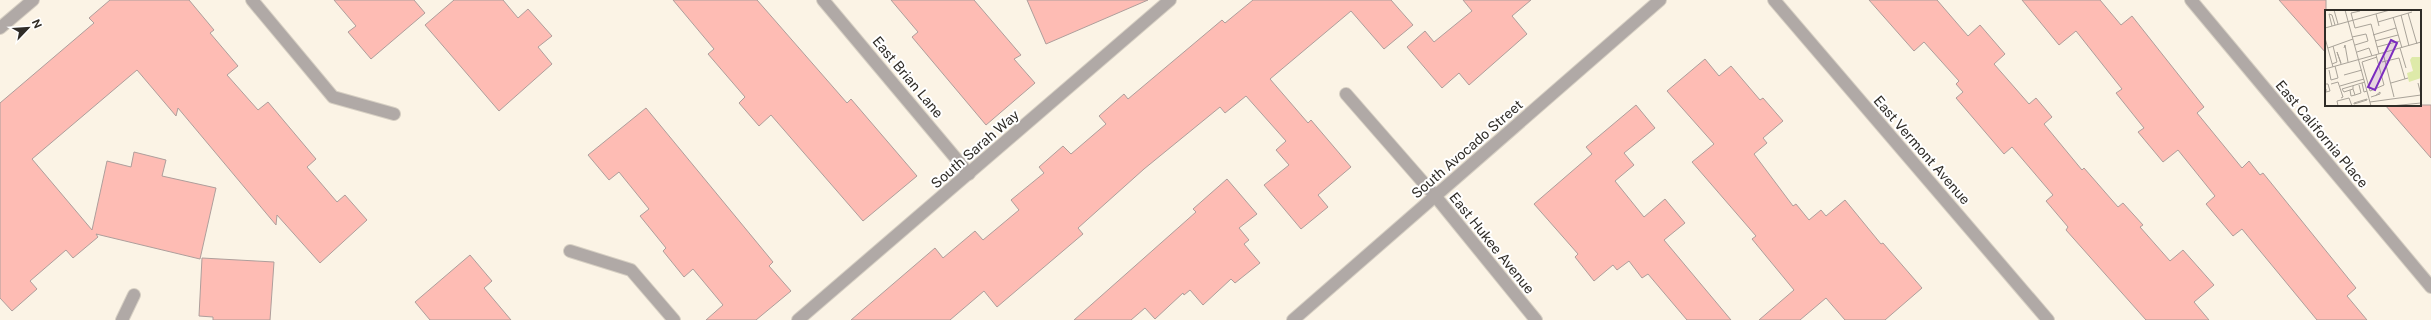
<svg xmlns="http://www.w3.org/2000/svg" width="2431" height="320" font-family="'Public Sans',sans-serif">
<rect width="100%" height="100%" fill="#fbf3e5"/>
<!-- building -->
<g fill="#febcb4" stroke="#ae9e9b">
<polygon points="110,0 189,0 214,30 210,33 238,66 227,75 258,110 268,102 316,159 307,167 337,202 345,195 367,220 320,263 277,215 276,225 178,108 176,116 137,70 32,159 92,230 107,161 131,167 134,152 166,160 162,176 216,188 200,259 96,234 98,237 73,258 66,250 30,281 37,289 12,311 0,298 0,103 94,23 89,18"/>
<polygon points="334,0 414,0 425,13 371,59 348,32 356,26"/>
<polygon points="454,0 503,0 518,18 528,9 552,36 538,47 552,64 499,111 425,25"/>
<polygon points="673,0 757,0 847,103 851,99 917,176 863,221 771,115 759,126 739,103 745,97 708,54 714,49"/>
<polygon points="891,0 974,0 1021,55 1014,59 1035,83 986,125 912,37 918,32"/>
<polygon points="1027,0 1148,0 1046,44"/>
<polygon points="1253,0 1391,0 1413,25 1384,49 1351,11 1270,79 1308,123 1311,120 1351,167 1318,195 1328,207 1301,229 1264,185 1289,165 1276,150 1286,141 1246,96 1225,113 1220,107 1144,169 1078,228 1083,234 997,307 984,291 950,320 851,320 935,248 943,258 975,231 983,240 1019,210 1011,200 1044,173 1039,167 1063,146 1071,154 1106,124 1099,116 1124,94 1128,99 1222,20 1225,23"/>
<polygon points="1463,0 1531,0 1512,16 1527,34 1469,85 1459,73 1442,88 1407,47 1425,31 1434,42 1472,11"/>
<polygon points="1869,0 1937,0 1968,36 1980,25 2005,54 1994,64 2029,104 2036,98 2052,117 2044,124 2082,170 2084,168 2118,207 2123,203 2143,225 2140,227 2170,261 2183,250 2214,285 2194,302 2209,320 2146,320 2066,230 2068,227 2046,201 2053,195 2012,147 2004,154 1956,98 1963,92 1956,84 1959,81 1924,42 1914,51"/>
<polygon points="2022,0 2100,0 2121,25 2132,16 2204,107 2197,113 2242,168 2249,161 2260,175 2263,173 2356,288 2347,296 2367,320 2317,320 2242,229 2233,236 2206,204 2215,196 2178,150 2163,162 2138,132 2144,128 2116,93 2122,89 2076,31 2059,45"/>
<polygon points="2279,0 2326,0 2326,53"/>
<polygon points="1705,59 1719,76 1731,66 1760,100 1763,98 1783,121 1763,138 1767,143 1754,154 1793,206 1796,204 1809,220 1821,210 1826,216 1845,200 1881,244 1883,243 1922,288 1885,320 1845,320 1826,298 1800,320 1759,320 1794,290 1752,239 1756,236 1692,162 1714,144 1667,91"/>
<polygon points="1636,105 1655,128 1624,153 1634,165 1615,181 1644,217 1665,199 1685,223 1664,240 1731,320 1687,320 1648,274 1642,278 1629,261 1617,270 1613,265 1594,281 1575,257 1578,254 1534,204 1592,154 1586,147"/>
<polygon points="2385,105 2431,105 2431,158"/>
<polygon points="646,108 773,262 769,266 791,291 756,320 706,320 723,305 693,269 684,277 663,251 666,248 640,216 649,209 619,172 609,180 588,155"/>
<polygon points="1227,179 1257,214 1239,228 1249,240 1244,244 1260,263 1235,283 1231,279 1203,305 1190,290 1184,295 1183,293 1155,319 1145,308 1131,320 1074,320 1196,212 1193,209"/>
<polygon points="470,255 492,281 484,288 511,320 430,320 415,302"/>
<polygon points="202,258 274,262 270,320 213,320 213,317 199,316"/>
</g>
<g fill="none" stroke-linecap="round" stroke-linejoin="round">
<!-- minor casing -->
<g stroke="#d6cfc3" stroke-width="14">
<g id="minor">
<polyline points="252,0 333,97 394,114"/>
<polyline points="823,0 969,174"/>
<polyline points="1774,0 2048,320"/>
<polyline points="2191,0 2431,287"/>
<polyline points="0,28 33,0"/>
<polyline points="1346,94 1436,197 1536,320"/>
<polyline points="570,251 631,270 674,320"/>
<polyline points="122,320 134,295"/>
<polyline points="798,320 1170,0"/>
<polyline points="1293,320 1660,0"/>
</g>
</g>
<!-- minor -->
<use href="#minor" stroke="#b0a9a6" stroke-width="12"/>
</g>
<g text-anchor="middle" stroke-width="4" stroke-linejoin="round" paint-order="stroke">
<!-- street labels -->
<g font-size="14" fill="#2f2c27" stroke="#fff">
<text transform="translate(908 77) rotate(50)" y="5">East Brian Lane</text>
<text transform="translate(2322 134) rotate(50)" y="5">East California Place</text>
<text transform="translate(975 149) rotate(-41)" y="5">South Sarah Way</text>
<text transform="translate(1467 149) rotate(-41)" y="5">South Avocado Street</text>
<text transform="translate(1922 150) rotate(49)" y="5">East Vermont Avenue</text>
<text transform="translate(1492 243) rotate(51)" y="5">East Hukee Avenue</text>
</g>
</g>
<!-- overview -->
<g transform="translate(2325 10)">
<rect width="96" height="96" fill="#fbf3e5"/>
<path d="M87,47h9v21l-12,4 -2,-9 6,-2 -3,-11z" fill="#deeaa9"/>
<path fill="none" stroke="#a9a399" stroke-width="1" d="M9,0l4,14M20,0l26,96M35,1l-9,2 4,15 16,-4 8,30M83,3l9,31M51,4l3,12M76,5l8,31M68,7l9,31M53,12l34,-10M7,16l-3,-12 3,1 3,10M0,18l65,-18M48,25l23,-7M27,27l14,-3 2,7 -13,4M0,28l8,29M50,31l23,-6M52,37l23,-6M3,38l25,-9M19,38l1,-3 3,17M75,38l6,20M32,42l12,-4 3,8M58,43l11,44M51,45l8,30M52,47l-15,5 8,29 14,-6M57,52l17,-4 6,21M16,53l-4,-11 4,12M7,54l5,-2 -4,-16M0,59l96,-27M4,60l2,10 7,-2 -3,-12M19,65l18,-5M37,73l2,9 3,-1M66,73l17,-5M93,73l3,12M0,74h3l2,7 -4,1v-3M6,74l7,-2 5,15 -2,1M15,76l24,-7M17,79l23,-7M17,79l2,3 9,-3v-3M25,80l1,6 4,-1 -2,-6M30,85l6,-2 -2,-8M46,87l9,-3v-2l-5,4M42,89v1l-13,4v-1zM45,92l51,-7M13,96l-1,-5 12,-3 3,8M66,96l30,-3"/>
<path fill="#7b2cbf" fill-opacity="0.15" stroke="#7b2cbf" stroke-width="2" d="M66,30l6,3 -22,47 -7,-3z"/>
<rect width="96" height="96" fill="none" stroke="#2f2c27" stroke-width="2"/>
</g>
<!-- north arrow -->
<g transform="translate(28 28) rotate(65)" stroke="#ffffff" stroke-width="3" paint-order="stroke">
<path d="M0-3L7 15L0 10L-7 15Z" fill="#2f2c27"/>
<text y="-6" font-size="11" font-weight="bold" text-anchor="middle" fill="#2f2c27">N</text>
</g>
</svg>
